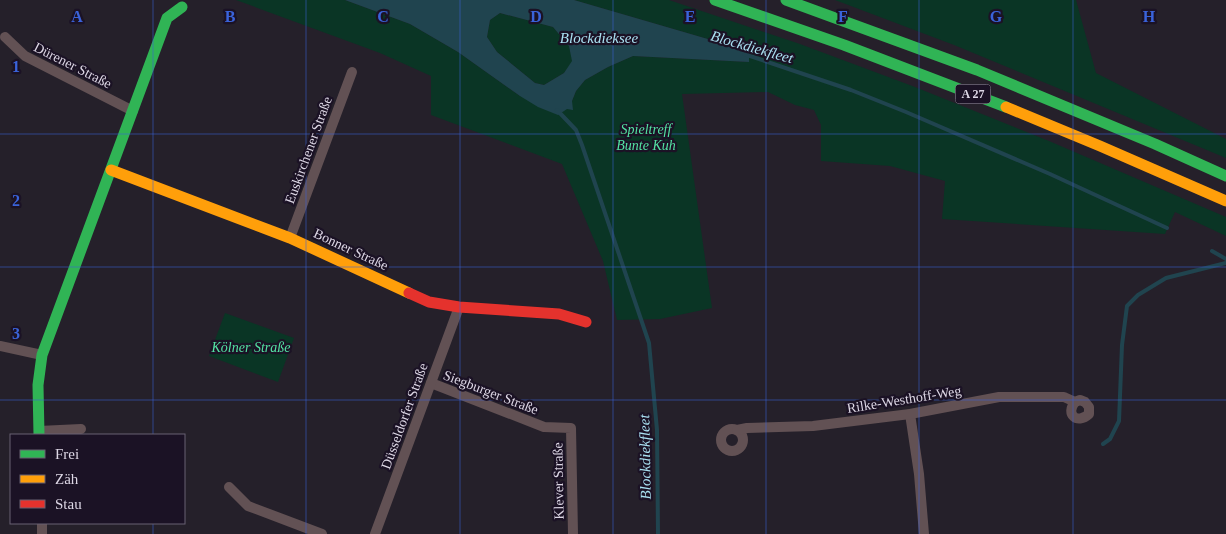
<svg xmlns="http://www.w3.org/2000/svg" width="1226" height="534" font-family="Georgia,serif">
<rect width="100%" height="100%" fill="#25202a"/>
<!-- green -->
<g fill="#0a3525">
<polygon points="236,0 345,0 410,24 458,52 520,96 572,101 576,91 585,80 608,67 633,56 749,62 749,51 574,0 669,0 800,44 915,87 1049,141 1226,217 1226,236 1175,212 1165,234 942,219 945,181 890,166 821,161 821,125 814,110 795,105 768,92 682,94 712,308 660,319 617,320 603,261 562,164 431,115 431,76 380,53"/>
<polygon points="835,0 1076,0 1096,73 1226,139 1226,158 954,45"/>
<polygon points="500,13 553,27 569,46 573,61 564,73 544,85 535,83 497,52 487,37 490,20"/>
<polygon points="225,313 294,338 278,382 209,356"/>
</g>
<!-- water -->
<path fill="#20444f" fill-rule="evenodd" d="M345,0h229l175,51v11l-116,-6 -25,11 -23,13 -9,11 -4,10 1,9 -6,-1 -9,6 -20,-8 -18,-11 -62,-44 -48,-28zM500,13l53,14 16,19 3,15 -8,12 -20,12 -9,-2 -38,-31 -10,-15 3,-17z"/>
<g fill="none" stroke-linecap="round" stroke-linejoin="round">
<!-- stream -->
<g stroke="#20444f" stroke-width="4">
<polyline points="744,54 851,90 906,112 1050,174 1167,228"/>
<polyline points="557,110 576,130 582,145 649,343 657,430 658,534"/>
<polyline points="1212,251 1226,259"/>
<polyline points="1103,444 1110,439 1119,421 1122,345 1127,306 1138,295 1166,278 1226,263"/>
</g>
<!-- street -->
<g stroke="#625154" stroke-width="10">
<polyline points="5,37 25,56 133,111"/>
<polyline points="290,238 352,72"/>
<polyline points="0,346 42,355"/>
<polyline points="431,383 544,427 571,428 573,534"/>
<polyline points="910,414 919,474 924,534"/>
<circle cx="732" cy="440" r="11"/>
<path d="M737,430l10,-2 66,-2 97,-12 89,-17h65l11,5 5,-2 5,2 4,5v7c-12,11 -24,0 -14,-12"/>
<polyline points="39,431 81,429"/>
<polyline points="229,487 248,506 322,534"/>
<polyline points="42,523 42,534"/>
<polyline points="375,534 459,307"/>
</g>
<!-- fast -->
<g stroke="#30b455" stroke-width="11">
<polyline points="715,0 844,45 1006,107"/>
<polyline points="786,0 977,70 1155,144 1226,176"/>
<polyline points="39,435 38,385 42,355 167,18 182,7"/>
</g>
<!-- slow -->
<g stroke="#ff9f0a" stroke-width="11">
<polyline points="1006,107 1100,146 1226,201"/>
<polyline points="111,170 290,238 409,293"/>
</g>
<!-- jam -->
<polyline stroke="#e5322d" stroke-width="11" points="409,293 429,302 459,307 559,314 586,322"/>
</g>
<!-- grid -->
<path fill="none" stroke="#3a63da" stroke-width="1" stroke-opacity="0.55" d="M153,0v435M306,0v534M460,0v534M613,0v534M766,0v534M919,0v534M1073,0v534M0,134h1226M0,267h1226M0,400h1226M153,523v11"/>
<g text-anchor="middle" stroke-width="4.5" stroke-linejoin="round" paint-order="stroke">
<!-- shield labels -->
<rect fill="#1b1225" stroke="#a39cab" stroke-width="1" x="955.5" y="84.5" width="35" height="19" rx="4"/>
<g font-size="12" font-weight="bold" fill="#ddd7e5">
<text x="973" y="98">A 27</text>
</g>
<!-- street labels -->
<g font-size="14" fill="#ddd7e5" stroke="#1b1225">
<text transform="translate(73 65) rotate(27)" y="5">Dürener Straße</text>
<text transform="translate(308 150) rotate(-70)" y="5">Euskirchener Straße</text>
<text transform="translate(351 249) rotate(25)" y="5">Bonner Straße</text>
<text transform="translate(491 392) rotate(21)" y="5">Siegburger Straße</text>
<text transform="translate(904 399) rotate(-9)" y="5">Rilke-Westhoff-Weg</text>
<text transform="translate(404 416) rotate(-70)" y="5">Düsseldorfer Straße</text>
<text transform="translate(558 481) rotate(-91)" y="5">Klever Straße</text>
</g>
<!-- park labels -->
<g font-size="14" font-style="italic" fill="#53e2a3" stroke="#1b1225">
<text x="646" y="134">Spieltreff<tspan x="646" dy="16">Bunte Kuh</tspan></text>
<text x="251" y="352">Kölner Straße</text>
</g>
<!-- water labels -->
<g font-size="15" font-style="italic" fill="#aae1f2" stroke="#1b1225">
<text x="599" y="43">Blockdieksee</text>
<text transform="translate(752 47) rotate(16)" y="5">Blockdiekfleet</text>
<text transform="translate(645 457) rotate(-91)" y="5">Blockdiekfleet</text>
</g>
</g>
<g font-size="16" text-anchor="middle" font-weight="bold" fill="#3a63da" stroke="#1b1225" stroke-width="4.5" stroke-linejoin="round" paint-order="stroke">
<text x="77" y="22">A</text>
<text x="230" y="22">B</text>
<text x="383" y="22">C</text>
<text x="536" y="22">D</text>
<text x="690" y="22">E</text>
<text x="843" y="22">F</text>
<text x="996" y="22">G</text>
<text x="1149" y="22">H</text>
<text x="16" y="72">1</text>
<text x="16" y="206">2</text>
<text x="16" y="339">3</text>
</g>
<!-- legend -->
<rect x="10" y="434" width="175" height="90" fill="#1b1225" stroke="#696172"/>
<rect x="20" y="450" width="25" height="8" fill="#30b455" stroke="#696172"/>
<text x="55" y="459" font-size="15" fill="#ddd7e5">Frei</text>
<rect x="20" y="475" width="25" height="8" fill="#ff9f0a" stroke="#696172"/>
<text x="55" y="484" font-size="15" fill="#ddd7e5">Zäh</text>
<rect x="20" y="500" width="25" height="8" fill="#e5322d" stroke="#696172"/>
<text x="55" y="509" font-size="15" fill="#ddd7e5">Stau</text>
</svg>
